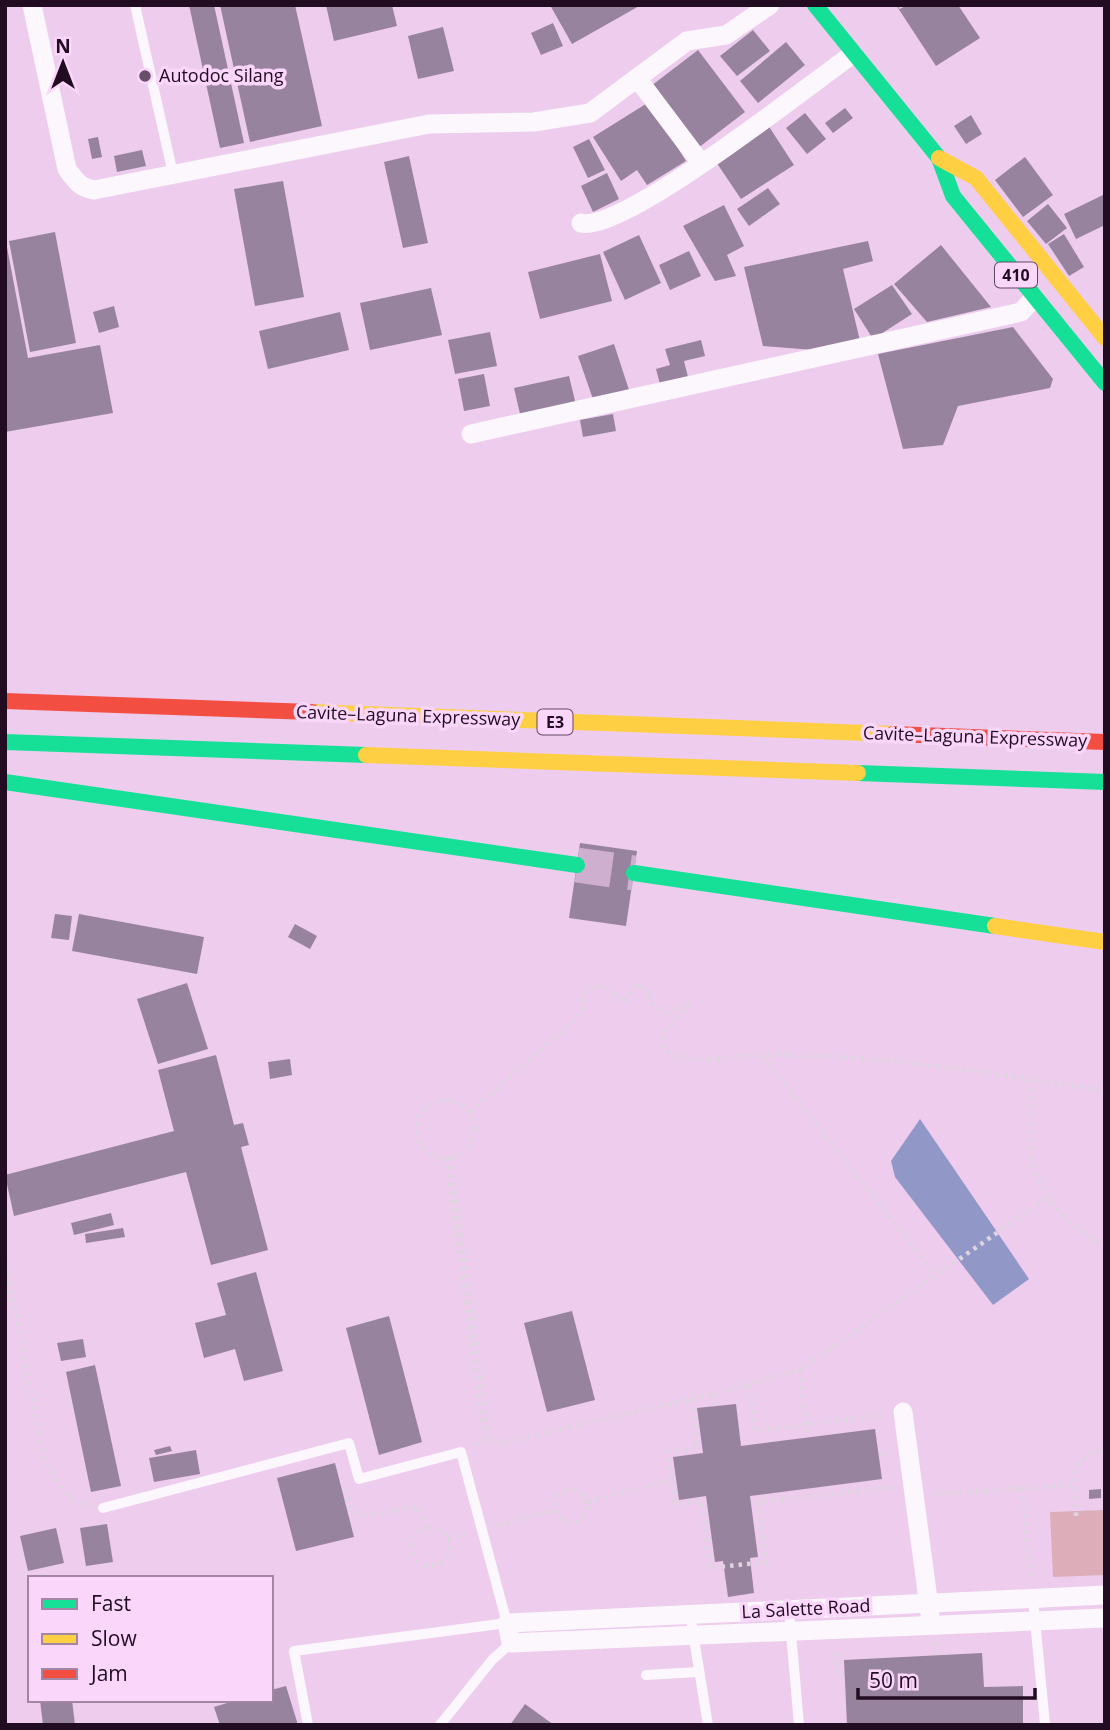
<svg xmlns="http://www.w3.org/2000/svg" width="1110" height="1730" font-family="'Open Sans',sans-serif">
<rect width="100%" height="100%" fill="#edccee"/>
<!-- green -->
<polygon fill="#ddaeba" points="1105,1510 1105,1575 1053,1577 1050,1512"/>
<!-- water -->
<polygon fill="#9198c8" points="920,1119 1029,1279 993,1305 895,1177 891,1161"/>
<!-- building -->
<g fill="#98839e">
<polygon points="189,5 214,5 244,143 220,148"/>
<polygon points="220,5 295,5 322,126 250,142"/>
<polygon points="326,5 392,5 397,26 334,41"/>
<polygon points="550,5 641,5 572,44"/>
<polygon points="896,5 958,5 980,38 936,66"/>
<polygon points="553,23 563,46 541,55 531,33"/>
<polygon points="443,27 454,71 418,79 408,36"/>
<polygon points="753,30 770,51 737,76 720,56"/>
<polygon points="786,42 805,65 758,103 740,81"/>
<polygon points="698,50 745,112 698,148 651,86"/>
<polygon points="649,102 686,161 647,185 637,170 621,181 593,137"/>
<polygon points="845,108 853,118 833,133 825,123"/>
<polygon points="805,113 826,139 807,154 786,128"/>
<polygon points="971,115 982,134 966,144 954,126"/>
<polygon points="766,122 794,165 741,199 712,156"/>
<polygon points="98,137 102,157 92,159 88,139"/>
<polygon points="589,139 605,170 588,178 573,147"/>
<polygon points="142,150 146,166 117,172 114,156"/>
<polygon points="409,156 428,243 403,248 384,162"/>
<polygon points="1025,157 1053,195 1023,217 995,180"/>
<polygon points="607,173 619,199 593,212 581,186"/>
<polygon points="283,181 304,297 255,306 234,189"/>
<polygon points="768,188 780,204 749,226 737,209"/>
<polygon points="1105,194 1105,225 1076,239 1064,214"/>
<polygon points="1048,204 1067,228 1046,244 1027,221"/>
<polygon points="724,205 744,246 727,255 736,276 715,281 683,226"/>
<polygon points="55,232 76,343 30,352 9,241"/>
<polygon points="1064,234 1084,267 1069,276 1048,244"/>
<polygon points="639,235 661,283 625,300 603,252"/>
<polygon points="868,241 873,261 843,269 860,341 814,350 763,346 744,267"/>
<polygon points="941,245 991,307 927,322 894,284"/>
<polygon points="7,247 28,358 100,345 113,413 5,432"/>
<polygon points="689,251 701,276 670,290 659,265"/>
<polygon points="600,254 612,301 540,319 528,272"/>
<polygon points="892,285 912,314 873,339 854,309"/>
<polygon points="431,288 442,335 370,350 360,303"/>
<polygon points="114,306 119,327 99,333 93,312"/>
<polygon points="340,312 349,350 268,369 259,331"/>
<polygon points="1013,327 1053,379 1050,388 958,406 943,445 903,449 878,354"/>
<polygon points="490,332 497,366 455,374 448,340"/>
<polygon points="701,340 705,356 684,361 689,381 661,388 656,369 670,365 665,349"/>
<polygon points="614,344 629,390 594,402 578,356"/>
<polygon points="484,374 490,406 464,411 458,379"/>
<polygon points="569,376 576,405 521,418 514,388"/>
<polygon points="613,414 616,431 583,437 580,420"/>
<polygon points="580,843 637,851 626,926 569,918"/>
<polygon points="55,914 72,916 69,940 51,938"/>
<polygon points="79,914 204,937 197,974 72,951"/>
<polygon points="295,924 317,936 310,949 288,937"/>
<polygon points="187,983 208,1049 158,1064 137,999"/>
<polygon points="216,1055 234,1125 243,1123 249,1145 241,1147 268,1250 211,1265 186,1172 14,1216 5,1175 174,1131 158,1070"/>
<polygon points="290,1059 292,1075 270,1079 268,1062"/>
<polygon points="111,1213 114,1225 74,1235 71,1223"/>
<polygon points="123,1228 125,1237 86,1243 85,1234"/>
<polygon points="256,1272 283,1371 244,1381 235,1349 204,1358 195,1323 226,1315 217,1283"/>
<polygon points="572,1311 595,1400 547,1412 524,1323"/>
<polygon points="389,1316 422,1442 379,1455 346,1328"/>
<polygon points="83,1339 86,1357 61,1361 57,1343"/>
<polygon points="95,1365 121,1486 91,1492 66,1372"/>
<polygon points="736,1404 741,1446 875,1429 882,1479 750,1496 758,1557 750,1558 754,1593 728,1597 723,1561 715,1562 706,1496 679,1500 673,1457 703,1453 697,1408"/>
<polygon points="170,1446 172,1451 156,1455 154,1450"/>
<polygon points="196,1450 200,1474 154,1482 149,1458"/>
<polygon points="335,1463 354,1537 296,1551 277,1478"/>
<polygon points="1101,1489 1101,1498 1089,1499 1089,1490"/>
<polygon points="107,1524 113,1562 86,1566 80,1528"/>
<polygon points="56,1528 64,1563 28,1571 20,1536"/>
<polygon points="982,1653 984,1687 1023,1686 1023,1725 847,1725 844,1660"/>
<polygon points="286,1686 298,1725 220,1725 214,1707 237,1700 271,1700 271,1690"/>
<polygon points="40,1700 72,1700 75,1725 43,1725"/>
<polygon points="525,1704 554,1725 510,1725"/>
</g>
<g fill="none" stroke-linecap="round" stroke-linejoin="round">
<!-- highway-tunnel -->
<polyline stroke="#ceafcf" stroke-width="35" stroke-dasharray="35 18" stroke-linecap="butt" points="577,865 634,873"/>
<!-- path -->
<g stroke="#dfd4e0" stroke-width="4.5" stroke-dasharray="3.5 5" stroke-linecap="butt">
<polyline points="900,5 902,9"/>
<path d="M690,1004l-28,31 3,16c27,15 64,5 94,4 112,-2 236,18 346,36"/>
<polyline points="762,1056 936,1275"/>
<path d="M1030,1079c0,57 -9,94 35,137 13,12 23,22 40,28"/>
<circle cx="446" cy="1129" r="29"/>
<polyline points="470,1112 584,1012 582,997 591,987 605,986 623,1003 637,984 652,995 648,1002 667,1013 689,1004"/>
<polyline points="450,1157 489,1434"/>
<polyline points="446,1158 482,1425 490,1438 502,1443 713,1394 800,1370 1047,1198"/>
<polyline points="5,1256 44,1459 63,1491 77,1502 90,1505"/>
<polyline points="800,1370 808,1437"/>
<polyline points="750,1385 755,1431 885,1415"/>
<polyline points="713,1394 715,1406"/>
<polyline points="692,1399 697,1448 668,1451 674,1504 702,1502 710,1568 766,1562 758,1502 895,1487"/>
<polyline points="475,1445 490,1438"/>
<polyline points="879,1454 890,1453"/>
<polyline points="1022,1488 1031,1580"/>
<polyline points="346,1489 351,1508 361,1516 420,1507 426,1529"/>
<circle cx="571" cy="1506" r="16"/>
<polyline points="933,1494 1075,1485"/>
<polyline points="588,1502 676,1478"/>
<polyline points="1076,1516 1075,1468 1089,1454 1105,1449"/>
<polyline points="498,1525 555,1510"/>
<circle cx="431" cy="1547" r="19"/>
<polyline points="448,1539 467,1534"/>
<polyline points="936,1643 938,1655"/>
<polyline points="837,1653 838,1676 845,1676"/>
</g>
<!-- lane -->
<g stroke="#fcf7fc" stroke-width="10">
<polyline points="135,5 173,174"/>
<polyline points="103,1508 349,1443 359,1479 461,1452 507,1623 294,1651 308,1725"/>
<polyline points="1033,1599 1045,1725"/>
<polyline points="789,1610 799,1725"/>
<polyline points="690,1614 708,1725"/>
<polyline points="646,1675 698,1672"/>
<polyline points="440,1725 492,1660 511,1643"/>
</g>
<!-- street -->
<g stroke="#fcf7fc" stroke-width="19">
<path d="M32,5l35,164c8,11 13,19 27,21l335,-66 105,-2 56,-9 97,-72 39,-6 44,-30"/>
<polyline points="637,78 701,163"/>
<path d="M581,223c42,10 228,-138 272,-169"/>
<polyline points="471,434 1021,312 1034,298"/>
<polyline points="903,1412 930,1614"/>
<polyline points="1105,1595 507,1623 511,1643 1105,1618"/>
</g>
<!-- fast -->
<g stroke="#16e098" stroke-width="16">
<polyline points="815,5 939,158 953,196 1105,383"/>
<polyline points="5,742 366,755"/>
<polyline points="858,773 1105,782"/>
<polyline points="5,782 577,865"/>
<polyline points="634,873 995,926"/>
</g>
<!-- slow -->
<g stroke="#ffcf43" stroke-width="16">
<polyline points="939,158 976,178 1105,338"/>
<polyline points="312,712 893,734"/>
<polyline points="366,755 858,773"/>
<polyline points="995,926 1105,942"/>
</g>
<!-- jam -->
<g stroke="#f24e42" stroke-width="16">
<polyline points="5,701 312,712"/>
<polyline points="893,734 1105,742"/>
</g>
</g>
<!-- markers -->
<circle fill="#684f69" stroke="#fad6fa" stroke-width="2.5" cx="145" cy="76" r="7"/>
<g text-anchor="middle" stroke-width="7" stroke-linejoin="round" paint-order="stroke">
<!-- shield labels -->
<g fill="#fad6fa" stroke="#624963" stroke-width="2">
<rect x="995" y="262.5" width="42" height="25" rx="5"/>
<rect x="537.5" y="709.5" width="35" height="25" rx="5"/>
</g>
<g font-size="16" font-weight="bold" fill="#210c22">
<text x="1016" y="281">410</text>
<text x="555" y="728">E3</text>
</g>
<!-- poi labels -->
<g font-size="18" fill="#210c22" stroke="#fad6fa" text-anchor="start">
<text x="159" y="82">Autodoc Silang</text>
</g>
<!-- street labels -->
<g font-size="18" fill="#210c22" stroke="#fad6fa">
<text transform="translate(408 716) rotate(2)" y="6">Cavite–Laguna Expressway</text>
<text transform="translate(975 737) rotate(2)" y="6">Cavite–Laguna Expressway</text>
<text transform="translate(806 1609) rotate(-3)" y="6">La Salette Road</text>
</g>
</g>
<!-- border -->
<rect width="1110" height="1730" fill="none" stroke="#210c22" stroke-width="14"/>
<!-- legend -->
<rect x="28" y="1576" width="245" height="126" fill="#fad6fa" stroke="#a385a4" stroke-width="2"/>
<rect x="42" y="1599" width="35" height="10" fill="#16e098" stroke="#a385a4" stroke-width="2"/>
<text x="91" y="1611" font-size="21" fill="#210c22">Fast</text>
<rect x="42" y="1634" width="35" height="10" fill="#ffcf43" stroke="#a385a4" stroke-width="2"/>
<text x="91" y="1646" font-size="21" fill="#210c22">Slow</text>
<rect x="42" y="1669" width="35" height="10" fill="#f24e42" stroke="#a385a4" stroke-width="2"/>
<text x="91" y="1681" font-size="21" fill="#210c22">Jam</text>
<!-- north arrow -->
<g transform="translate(63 63)" stroke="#fad6fa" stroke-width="5" paint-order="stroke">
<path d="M0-5L12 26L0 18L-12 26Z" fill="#210c22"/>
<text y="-10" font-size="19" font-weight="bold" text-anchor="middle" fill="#210c22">N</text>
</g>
<!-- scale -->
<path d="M858 1688v10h177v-10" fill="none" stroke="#210c22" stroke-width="3.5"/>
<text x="869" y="1688" font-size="21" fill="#210c22" stroke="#fad6fa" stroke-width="5" paint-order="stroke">50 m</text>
</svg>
